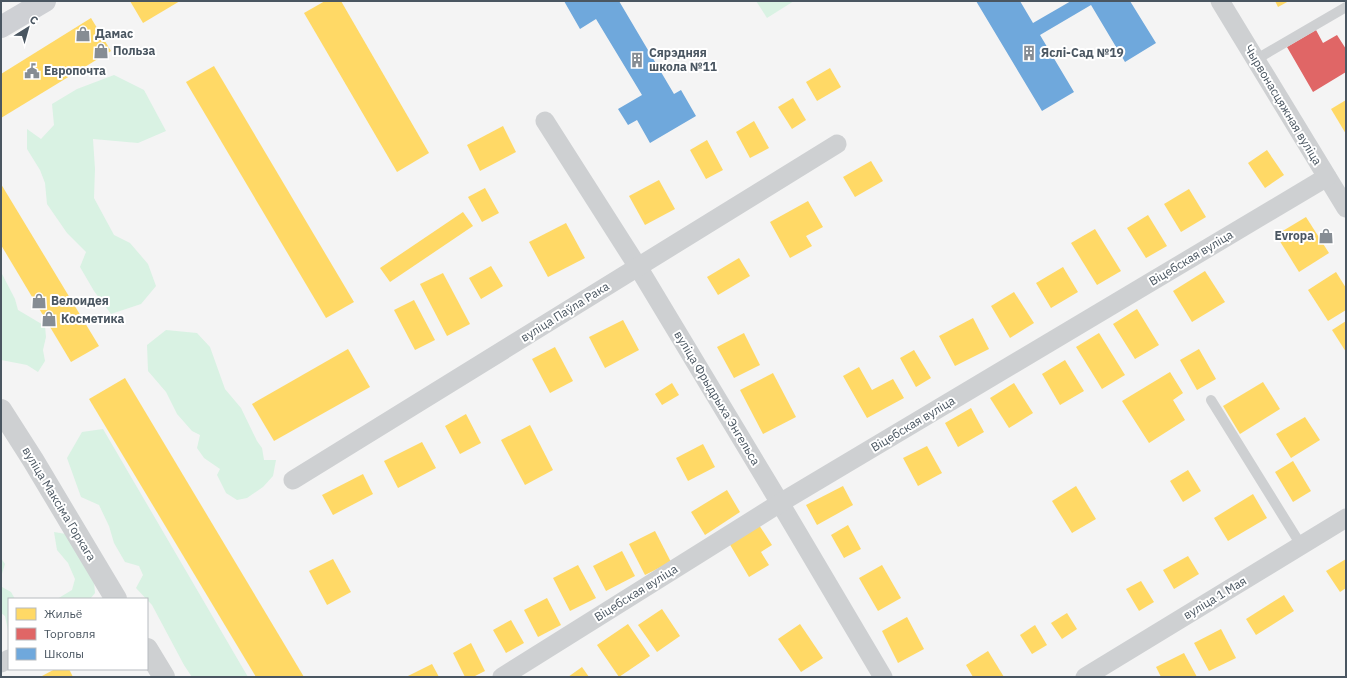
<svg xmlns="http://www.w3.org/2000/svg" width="1347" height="678" font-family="'IBM Plex Sans',sans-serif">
<rect width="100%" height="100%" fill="#f4f4f4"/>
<!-- green -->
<g fill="#d9f2e3">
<polygon points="756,1 794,1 767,18"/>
<polygon points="114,75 144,90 166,131 138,143 93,139 95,169 94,198 114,235 130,243 148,264 156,286 141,304 111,314 94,291 80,267 86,252 67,233 47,204 45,183 40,170 27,149 27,129 41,139 54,125 52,104 77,89"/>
<polygon points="1,272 15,299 18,310 45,326 46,337 43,350 45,361 38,372 27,365 1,360"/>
<polygon points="166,330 197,333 210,347 225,389 241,408 257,441 262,448 264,460 276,460 273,476 263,487 247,498 237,500 226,493 217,475 220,469 204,458 197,448 200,435 192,431 177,414 166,392 148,371 147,345"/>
<polygon points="103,429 248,677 192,677 184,665 152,605 136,588 143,575 139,566 125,562 114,543 109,526 99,505 81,497 67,458 82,432"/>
<polygon points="54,532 66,534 93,571 95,593 90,599 57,599 72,590 75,579 68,563 57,550"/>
<polygon points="1,558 5,564 1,577 2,587 11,592 15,599 9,599 9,635 5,616 1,613"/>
</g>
<!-- homes -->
<g fill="#ffd966">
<polygon points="130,1 180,1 143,23"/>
<polygon points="325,1 341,1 429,153 397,172 304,13"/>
<polygon points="1275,1 1289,1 1278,7"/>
<polygon points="91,18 111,51 1,118 1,74"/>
<polygon points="214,66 354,302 326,318 186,82"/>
<polygon points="830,68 841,87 817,101 806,82"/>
<polygon points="793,98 806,120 792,129 778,107"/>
<polygon points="1346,100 1346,134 1331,109"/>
<polygon points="754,121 769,148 750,158 736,132"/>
<polygon points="503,126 516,152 480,171 467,145"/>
<polygon points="707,140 723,170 706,179 690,150"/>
<polygon points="1267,150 1284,175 1265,188 1248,163"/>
<polygon points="871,161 883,181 855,197 843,177"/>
<polygon points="659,180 675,209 645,225 629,196"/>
<polygon points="1,184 99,346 71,362 1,245"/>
<polygon points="485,188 499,213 482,222 468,197"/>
<polygon points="1189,189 1206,217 1181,232 1164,204"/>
<polygon points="808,201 823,227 806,236 812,246 790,258 770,222"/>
<polygon points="463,212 473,226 390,282 380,268"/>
<polygon points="1148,215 1167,246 1146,258 1127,228"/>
<polygon points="1306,217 1329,253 1299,272 1276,235"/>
<polygon points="566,223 585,258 548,277 529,242"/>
<polygon points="1095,229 1121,271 1097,285 1071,243"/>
<polygon points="739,258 750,276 718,295 707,277"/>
<polygon points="491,266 503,286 481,299 469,278"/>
<polygon points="1063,267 1078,292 1051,308 1036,283"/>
<polygon points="1205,271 1225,302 1192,322 1173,291"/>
<polygon points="1336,272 1346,288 1346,310 1328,321 1308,290"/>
<polygon points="443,273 470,324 447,336 420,284"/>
<polygon points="1014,292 1034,323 1010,338 991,306"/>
<polygon points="414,300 435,340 415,350 394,310"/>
<polygon points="1137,309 1159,345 1135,359 1113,324"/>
<polygon points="973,318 989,349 955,366 939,336"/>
<polygon points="623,320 639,350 605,368 589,337"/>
<polygon points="1346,321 1346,352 1332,330"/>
<polygon points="744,333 760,365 734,378 717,347"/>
<polygon points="1099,333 1125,375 1102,389 1076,347"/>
<polygon points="555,347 573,381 550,393 532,359"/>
<polygon points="348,349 370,387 274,441 252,404"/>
<polygon points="1199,349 1216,379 1197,390 1180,360"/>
<polygon points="914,350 931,378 916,387 900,358"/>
<polygon points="1065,360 1084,391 1060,405 1042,374"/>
<polygon points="859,367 872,390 893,379 904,398 867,418 843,376"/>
<polygon points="1170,372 1183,393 1173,400 1185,420 1149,443 1122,401"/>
<polygon points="773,373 796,417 763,434 740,390"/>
<polygon points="125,378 304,677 256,677 89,399"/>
<polygon points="1263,382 1280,409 1240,434 1223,406"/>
<polygon points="672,383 679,395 662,405 655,394"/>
<polygon points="1014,383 1033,413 1009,428 990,398"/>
<polygon points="971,408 984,432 958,447 945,423"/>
<polygon points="466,414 481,443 460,454 445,426"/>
<polygon points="1305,417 1320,440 1291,458 1276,434"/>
<polygon points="530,425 553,470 525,485 501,440"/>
<polygon points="422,442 436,468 398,488 384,461"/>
<polygon points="703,444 715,467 688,481 676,458"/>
<polygon points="927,446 942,473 918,486 903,458"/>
<polygon points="1293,461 1311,491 1293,502 1275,472"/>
<polygon points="1188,470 1201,491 1183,502 1170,481"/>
<polygon points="363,474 373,494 333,515 322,495"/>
<polygon points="843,486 853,505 817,525 806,505"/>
<polygon points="1076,486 1096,519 1072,533 1052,501"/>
<polygon points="727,490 740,512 705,535 691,512"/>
<polygon points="1253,494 1267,518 1228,541 1214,518"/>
<polygon points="759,525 772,545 761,552 769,565 749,577 729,543"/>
<polygon points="848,525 861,549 844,558 831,535"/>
<polygon points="655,531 671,562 645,575 629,544"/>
<polygon points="622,551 635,576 606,591 593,566"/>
<polygon points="1188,556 1199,574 1174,589 1163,570"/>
<polygon points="333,559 351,592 327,605 309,571"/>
<polygon points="1346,559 1346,588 1340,592 1326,571"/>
<polygon points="578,565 596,598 570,611 553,578"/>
<polygon points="882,565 901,598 878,611 859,578"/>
<polygon points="1141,581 1154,602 1139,611 1126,589"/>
<polygon points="1284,595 1294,611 1256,635 1246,619"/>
<polygon points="547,598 561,625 538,637 524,610"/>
<polygon points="662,609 680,636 657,652 638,625"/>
<polygon points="1067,613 1077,629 1062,639 1051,623"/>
<polygon points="907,617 924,649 898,663 882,631"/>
<polygon points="511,620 524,643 506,653 493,630"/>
<polygon points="628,624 650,656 619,677 597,645"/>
<polygon points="800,624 823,658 801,672 778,639"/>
<polygon points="1035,625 1047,645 1032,654 1020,635"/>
<polygon points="1221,629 1236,658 1209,671 1194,643"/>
<polygon points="471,643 485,671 473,677 465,677 453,653"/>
<polygon points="988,651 1004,677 973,677 966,665"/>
<polygon points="1184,653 1197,677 1161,677 1156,667"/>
<polygon points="432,664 439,677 406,677"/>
<polygon points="582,667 589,677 568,677"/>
<polygon points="55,669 69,669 73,677 43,677 42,676"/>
</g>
<!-- shops -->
<polygon fill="#e06666" points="1316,30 1323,43 1337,35 1346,49 1346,72 1313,92 1287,47"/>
<!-- schools -->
<g fill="#6fa8dc">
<polygon points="564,1 619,1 674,94 681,90 696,116 650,143 637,120 628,125 618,109 642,95 596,19 580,29"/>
<polygon points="976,1 1020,1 1033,23 1071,1 1130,1 1156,43 1125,62 1091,5 1040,35 1074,92 1042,111"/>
</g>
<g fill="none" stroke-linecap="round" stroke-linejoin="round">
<!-- service -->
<g stroke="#ced0d2" stroke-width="10">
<polyline points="1255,60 1346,7"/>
<polyline points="1211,400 1301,545"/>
</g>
<!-- minor -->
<g stroke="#ced0d2" stroke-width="19">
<polyline points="1220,1 1346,208"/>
<polyline points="545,121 638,267 780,503 883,677"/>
<polyline points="293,480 837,144"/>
<polyline points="1,663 9,659"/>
<polyline points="502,677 780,503 1327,177"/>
<polyline points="1085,677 1346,518"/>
</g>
<!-- tertiary -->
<g stroke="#ced0d2" stroke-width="22">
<polyline points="1,410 33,460 116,599"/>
<polyline points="147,649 164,677"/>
</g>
<!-- secondary -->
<polyline stroke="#ced0d4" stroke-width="22" points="1,27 45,1"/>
</g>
<!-- icons -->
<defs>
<g id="shop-bare" transform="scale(1.2)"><path d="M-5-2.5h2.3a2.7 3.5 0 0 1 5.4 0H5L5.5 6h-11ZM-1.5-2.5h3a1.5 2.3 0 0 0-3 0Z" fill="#868d94" stroke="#fff" stroke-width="2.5" paint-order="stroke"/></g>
<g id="building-bare" transform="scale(1.2)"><path d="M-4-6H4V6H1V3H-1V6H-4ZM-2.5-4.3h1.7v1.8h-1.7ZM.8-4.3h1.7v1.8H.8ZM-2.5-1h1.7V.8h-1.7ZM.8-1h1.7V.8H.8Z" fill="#868d94" stroke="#fff" stroke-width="2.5" paint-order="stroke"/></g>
<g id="civic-bare" transform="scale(1.2)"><path d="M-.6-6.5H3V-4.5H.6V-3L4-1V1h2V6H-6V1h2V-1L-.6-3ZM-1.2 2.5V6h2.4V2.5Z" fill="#868d94" stroke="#fff" stroke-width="2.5" paint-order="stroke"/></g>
</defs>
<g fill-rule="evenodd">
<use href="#shop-bare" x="83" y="34"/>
<use href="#shop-bare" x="101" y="51"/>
<use href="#building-bare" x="1029" y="53"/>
<use href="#building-bare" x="637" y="60"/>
<use href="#civic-bare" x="32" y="71"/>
<use href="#shop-bare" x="1326" y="236"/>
<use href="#shop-bare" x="39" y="301"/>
<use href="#shop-bare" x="49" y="319"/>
</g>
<g text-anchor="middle" stroke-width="4" stroke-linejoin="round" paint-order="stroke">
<!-- poi labels -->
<g font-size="12" font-weight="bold" fill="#4a5661" stroke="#fff" text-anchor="start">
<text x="95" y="38">Дамас</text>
<text x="113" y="55">Польза</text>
<text x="649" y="57">Сярэдняя<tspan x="649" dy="14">школа №11</tspan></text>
<text x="1041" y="57">Яслі-Сад №19</text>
<text x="44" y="75">Европочта</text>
<text x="1314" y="240" text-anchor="end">Evropa</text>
<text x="51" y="305">Велоидея</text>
<text x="61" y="323">Косметика</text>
</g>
<!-- street labels -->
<g font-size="12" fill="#4a5661" stroke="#fff">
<text transform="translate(1283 105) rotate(59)" y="4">Чырвонасцяжная вуліца</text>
<text transform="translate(1191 258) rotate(-31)" y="4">Віцебская вуліца</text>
<text transform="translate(565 312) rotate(-32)" y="4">вуліца Паўла Рака</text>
<text transform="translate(717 398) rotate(59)" y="4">вуліца Фрыдрыха Энгельса</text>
<text transform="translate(913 424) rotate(-31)" y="4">Віцебская вуліца</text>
<text transform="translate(59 504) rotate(59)" y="4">вуліца Максіма Горкага</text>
<text transform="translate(636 593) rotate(-32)" y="4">Віцебская вуліца</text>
<text transform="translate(1215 598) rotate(-31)" y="4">вуліца 1 Мая</text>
</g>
</g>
<!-- border -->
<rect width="1347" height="678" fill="none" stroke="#4a5661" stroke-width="4"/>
<!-- legend -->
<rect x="8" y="598" width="140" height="72" fill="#ffffff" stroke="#b7bbc0"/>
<rect x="16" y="608" width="20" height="12" fill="#ffd966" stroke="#b7bbc0"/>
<text x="44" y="618" font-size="12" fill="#4a5661">Жильё</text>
<rect x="16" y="628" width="20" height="12" fill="#e06666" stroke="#b7bbc0"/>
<text x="44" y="638" font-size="12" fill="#4a5661">Торговля</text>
<rect x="16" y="648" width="20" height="12" fill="#6fa8dc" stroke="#b7bbc0"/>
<text x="44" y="658" font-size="12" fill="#4a5661">Школы</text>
<!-- north arrow -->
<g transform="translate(28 28) rotate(37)" stroke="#ffffff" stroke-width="3" paint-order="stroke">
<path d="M0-3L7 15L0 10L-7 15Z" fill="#4a5661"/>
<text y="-6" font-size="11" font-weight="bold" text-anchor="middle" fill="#4a5661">С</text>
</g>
</svg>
